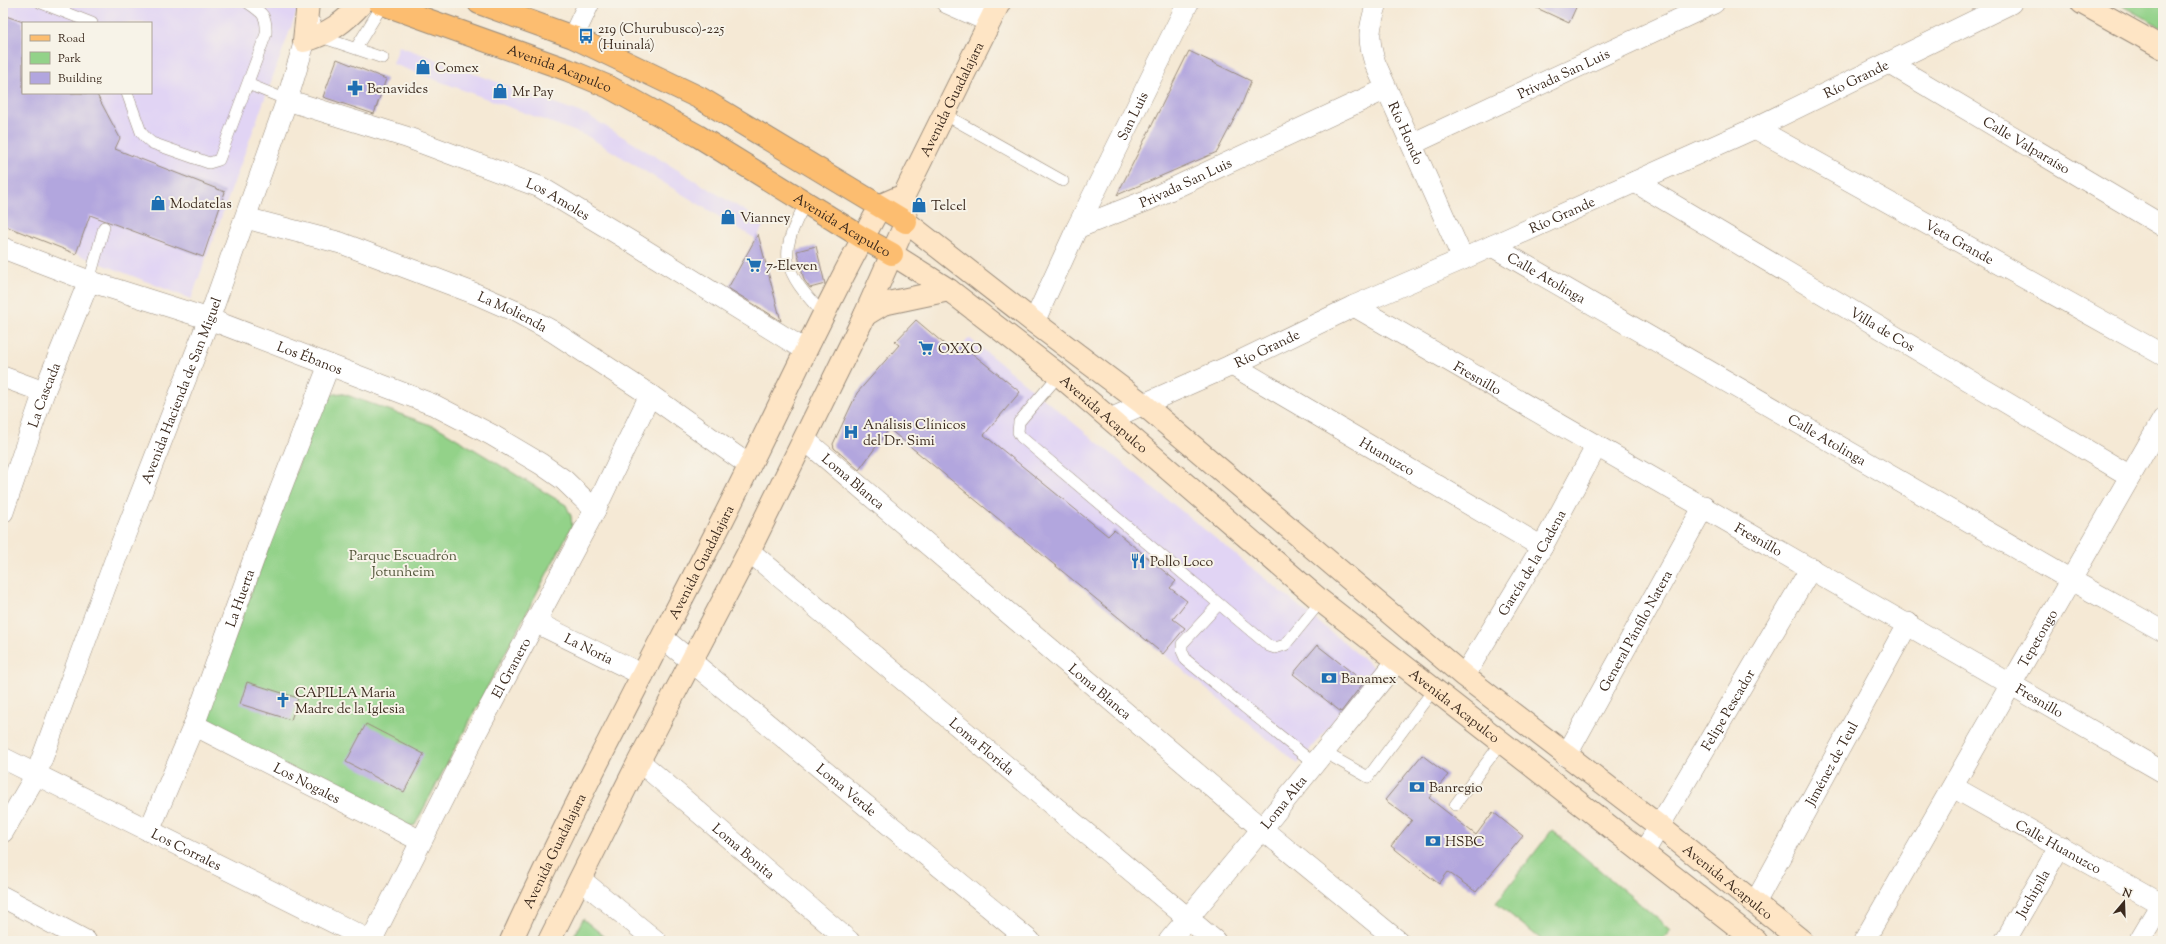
<svg xmlns="http://www.w3.org/2000/svg" width="2166" height="944" font-family="'Sorts Mill Goudy',serif">
<rect width="100%" height="100%" fill="#f7f3e8"/>
<filter id="ink" filterUnits="userSpaceOnUse"><feTurbulence type="fractalNoise" baseFrequency=".025" numOctaves="2"/><feDisplacementMap in="SourceGraphic" scale="8" xChannelSelector="R" yChannelSelector="G"/><feConvolveMatrix kernelMatrix="1 2 1 2 8 2 1 2 1" color-interpolation-filters="sRGB"/></filter>
<filter id="wash" filterUnits="userSpaceOnUse"><feTurbulence type="fractalNoise" baseFrequency=".012" numOctaves="4" result="noise"/><feDisplacementMap in="SourceGraphic" scale="16" xChannelSelector="R" yChannelSelector="G"/><feGaussianBlur stdDeviation="0.9" result="paint"/><feColorMatrix in="noise" values="0 0 0 0 0 0 0 0 0 0 0 0 0 0 0 0 0 1.4 0 .05"/><feComposite in="paint" operator="in"/></filter>
<g filter="url(#wash)">
<rect width="100%" height="100%" fill="#f5e9d5"/>
<!-- built -->
<g fill="#e1d4f4" fill-rule="evenodd">
<path d="M3,3h297l-109,296 -188,-74zM23,23h128v70h-128z"/>
<polygon points="399,46 587,115 765,223 756,239 587,136 393,64"/>
<polygon points="969,338 1376,669 1298,764 892,432"/>
</g>
<!-- green -->
<g fill="#93d289" stroke="#677e54">
<polygon points="2118,3 2163,3 2163,28"/>
<polygon points="341,393 439,428 566,505 571,516 572,526 415,825 408,827 206,726 207,711 324,396"/>
<polygon points="1552,830 1671,930 1661,941 1543,941 1496,903"/>
<polygon points="583,919 610,941 571,941"/>
</g>
<g id="blocks">
<!-- building -->
<g fill="#b2a6de">
<polygon points="1526,3 1578,3 1569,23"/>
<polygon points="3,15 23,22 23,93 96,93 120,138 115,149 225,192 203,257 90,215 76,254 3,225"/>
<polygon points="1189,51 1251,81 1241,106 1217,152 1117,195"/>
<polygon points="337,59 386,79 374,114 323,97"/>
<polygon points="758,234 781,321 728,288"/>
<polygon points="816,246 825,284 810,288 804,280 797,251"/>
<polygon points="916,320 956,354 963,346 1020,392 984,435 1108,536 1114,530 1176,581 1170,588 1187,601 1173,619 1185,628 1163,654 889,429 859,470 834,448 833,444 857,393 899,345 895,342"/>
<polygon points="1317,645 1364,682 1341,712 1293,674"/>
<polygon points="247,682 298,698 291,720 240,704"/>
<polygon points="366,724 424,754 404,792 346,762"/>
<polygon points="1422,755 1448,775 1429,798 1476,835 1493,812 1523,836 1476,892 1448,872 1439,884 1391,846 1412,820 1385,800"/>
</g>
</g>
</g>
<g filter="url(#ink)">
<use href="#blocks" fill-opacity="0" stroke="#988a7a" stroke-width="1"/>
<g fill="none" stroke-linecap="round" stroke-linejoin="round">
<!-- lane casing -->
<g stroke="#988a7a" stroke-width="12">
<g id="lane">
<polyline points="41,3 92,23"/>
<polyline points="321,37 383,58"/>
<polyline points="356,48 383,4"/>
<polyline points="248,84 287,100"/>
<path d="M127,93l14,39 5,6 6,5 57,20 10,-3 47,-126c1,-18 -3,-21 -18,-31"/>
<polyline points="944,114 1063,181"/>
<path d="M806,202c-29,55 -24,67 17,112"/>
<polyline points="89,281 104,227"/>
<polyline points="1059,375 1019,422 1018,432 1021,437 1269,646 1275,648 1285,645 1321,601"/>
<polyline points="1219,604 1182,644 1182,651 1186,660 1315,764"/>
<polyline points="1324,752 1368,777 1434,689"/>
<polyline points="1455,805 1501,743"/>
</g>
</g>
<!-- street casing -->
<g stroke="#988a7a" stroke-width="22">
<g id="street">
<polyline points="947,3 990,22"/>
<path id="s1" d="M1377,3c-8,25 -10,35 -2,60l88,196"/>
<polyline points="573,37 589,3"/>
<path id="s2" d="M1889,63l274,163"/>
<path id="s3" d="M287,100l119,37 134,50 95,57 170,106"/>
<path id="s4" d="M1755,128l408,227"/>
<path id="s5" d="M1412,144l302,-141"/>
<path id="s6" d="M1635,182l495,294"/>
<path id="s7" d="M246,218l95,25 135,51 41,18 35,19 98,64 100,71"/>
<path id="s8" d="M1077,228l111,-225"/>
<path id="s9" d="M1492,246l579,334 92,51"/>
<path id="s10" d="M3,248l86,33 120,38 225,86 58,30 49,29 23,16 31,30"/>
<path id="s11" d="M1354,306c269,157 540,309 809,466"/>
<path id="s12" d="M1034,322l43,-94 71,-28 238,-111"/>
<path id="s13" d="M1232,365l310,182"/>
<polyline points="3,377 44,392"/>
<path id="s14" d="M1110,419l122,-54 122,-59 109,-47 292,-131 256,-125"/>
<path id="s15" d="M804,439l458,390 136,112"/>
<path id="s16" d="M3,512l41,-120 45,-111"/>
<path id="s17" d="M749,551l466,390"/>
<path id="s18" d="M535,622l108,53"/>
<path id="s19" d="M663,638l367,303"/>
<path id="s20" d="M1464,676l78,-129 54,-100"/>
<path id="s21" d="M194,725l227,116"/>
<path id="s22" d="M1566,756l138,-250"/>
<path id="s23" d="M3,758l368,183"/>
<path id="s24" d="M639,761l210,180"/>
<path id="s25" d="M1953,787l210,118"/>
<path id="s26" d="M149,831l45,-106 64,-178 71,-182"/>
<path id="s27" d="M3,832l33,-57 81,-220 92,-236 78,-219 23,-76"/>
<path id="s28" d="M1644,852l167,-284"/>
<polyline points="580,879 656,941"/>
<polyline points="3,897 86,941"/>
<path id="s29" d="M1755,903l153,-280"/>
<path id="s30" d="M371,941l106,-210 118,-221 55,-115"/>
<path id="s31" d="M1169,941l93,-112 135,-168"/>
<path id="s32" d="M1864,941l299,-522"/>
<path id="s33" d="M2005,941l55,-95"/>
<polyline points="2139,941 2161,904"/>
</g>
</g>
<!-- secondary casing -->
<g stroke="#988a7a" stroke-width="24">
<g id="secondary">
<path d="M308,3l-4,38c24,-7 41,-19 58,-38"/>
<polyline points="2082,3 2163,48"/>
<path id="s34" d="M906,222l128,100 109,82 321,272 195,150 143,115"/>
<path id="s35" d="M892,254l57,36 110,85 262,226 435,340"/>
<polyline points="865,315 883,304 949,290"/>
<path id="s36" d="M511,941c65,-142 139,-279 210,-418 54,-106 102,-214 160,-318l16,-7"/>
<path id="s37" d="M549,941l90,-180 110,-210 116,-236 41,-93 -2,-27 95,-192"/>
</g>
</g>
<!-- primary casing -->
<g stroke="#988a7a" stroke-width="24">
<g id="primary">
<path id="s38" d="M380,3l188,67 41,17 89,49 165,102 29,16"/>
<polyline points="479,3 573,37 700,98 906,222"/>
</g>
</g>
<!-- lane -->
<use href="#lane" stroke="#fff" stroke-width="11"/>
<!-- street -->
<use href="#street" stroke="#fff" stroke-width="21"/>
<!-- secondary -->
<use href="#secondary" stroke="#fee5c5" stroke-width="22"/>
<!-- primary -->
<use href="#primary" stroke="#fcbd6f" stroke-width="22"/>
</g>
</g>
<!-- icons -->
<defs>
<g id="bus-bare" transform="scale(1.2)"><path d="M-5-6H5V4H4V6H2V4H-2V6H-4V4H-5ZM-3.5-4V0h7V-4ZM-3.5 1.2v1.5H-2V1.2ZM2 1.2v1.5H3.5V1.2Z" fill="#1f6fb2" stroke="#f7f3e8" stroke-width="2.5" paint-order="stroke"/></g>
<g id="shop-bare" transform="scale(1.2)"><path d="M-5-2.5h2.3a2.7 3.5 0 0 1 5.4 0H5L5.5 6h-11ZM-1.5-2.5h3a1.5 2.3 0 0 0-3 0Z" fill="#1f6fb2" stroke="#f7f3e8" stroke-width="2.5" paint-order="stroke"/></g>
<g id="pharmacy-bare" transform="scale(1.2)"><path d="M-2-6h4v4h4v4h-4v4h-4v-4h-4v-4h4Z" fill="#1f6fb2" stroke="#f7f3e8" stroke-width="2.5" paint-order="stroke"/></g>
<g id="supermarket-bare" transform="scale(1.2)"><path d="M-6-5.5h2.5l.6 2H6L4.5 2H-2.5L-4.4-4H-6ZM-1.5 3.2a1.3 1.3 0 1 0 .1 0ZM3 3.2a1.3 1.3 0 1 0 .1 0Z" fill="#1f6fb2" stroke="#f7f3e8" stroke-width="2.5" paint-order="stroke"/></g>
<g id="hospital-bare" transform="scale(1.2)"><path d="M-5-5h3v3.5h4V-5h3V5h-3V1.5h-4V5h-3Z" fill="#1f6fb2" stroke="#f7f3e8" stroke-width="2.5" paint-order="stroke"/></g>
<g id="restaurant-bare" transform="scale(1.2)"><path d="M-5-6h1v4h1v-4h1v4h1v-4h1v5L-1.5 .5V6h-2V.5L-5-1ZM5-6V6H3V1.5H1.5Q1.5-4 5-6Z" fill="#1f6fb2" stroke="#f7f3e8" stroke-width="2.5" paint-order="stroke"/></g>
<g id="bank-bare" transform="scale(1.2)"><path d="M-6-4H6V4H-6ZM0-2.3a2.3 2.3 0 1 0 0 4.6a2.3 2.3 0 1 0 0-4.6Z" fill="#1f6fb2" stroke="#f7f3e8" stroke-width="2.5" paint-order="stroke"/></g>
<g id="church-bare" transform="scale(1.2)"><path d="M-1.2-6h2.4v3.5h3.3v2.4h-3.3V6h-2.4V-.1h-3.3v-2.4h3.3Z" fill="#1f6fb2" stroke="#f7f3e8" stroke-width="2.5" paint-order="stroke"/></g>
</defs>
<g fill-rule="evenodd">
<use href="#bus-bare" x="586" y="36"/>
<use href="#shop-bare" x="423" y="67"/>
<use href="#pharmacy-bare" x="355" y="88"/>
<use href="#shop-bare" x="500" y="91"/>
<use href="#shop-bare" x="158" y="203"/>
<use href="#shop-bare" x="919" y="205"/>
<use href="#shop-bare" x="728" y="217"/>
<use href="#supermarket-bare" x="754" y="265"/>
<use href="#supermarket-bare" x="926" y="348"/>
<use href="#hospital-bare" x="851" y="432"/>
<use href="#restaurant-bare" x="1138" y="561"/>
<use href="#bank-bare" x="1329" y="678"/>
<use href="#church-bare" x="283" y="700"/>
<use href="#bank-bare" x="1417" y="787"/>
<use href="#bank-bare" x="1433" y="841"/>
</g>
<g text-anchor="middle" stroke-width="4" stroke-linejoin="round" paint-order="stroke">
<!-- poi labels -->
<g font-size="14" fill="#3b2a1e" stroke="#f7f3e8" text-anchor="start">
<text x="598" y="33">219 (Churubusco)-225<tspan x="598" dy="16">(Huinalá)</tspan></text>
<text x="435" y="72">Comex</text>
<text x="367" y="93">Benavides</text>
<text x="512" y="96">Mr Pay</text>
<text x="170" y="208">Modatelas</text>
<text x="931" y="210">Telcel</text>
<text x="740" y="222">Vianney</text>
<text x="766" y="270">7-Eleven</text>
<text x="938" y="353">OXXO</text>
<text x="863" y="429">Análisis Clínicos<tspan x="863" dy="16">del Dr. Simi</tspan></text>
<text x="1150" y="566">Pollo Loco</text>
<text x="1341" y="683">Banamex</text>
<text x="295" y="697">CAPILLA Maria<tspan x="295" dy="16">Madre de la Iglesia</tspan></text>
<text x="1429" y="792">Banregio</text>
<text x="1445" y="846">HSBC</text>
</g>
<!-- street labels -->
<g font-size="14" fill="#3b2a1e" stroke="#f7f3e8">
<text dy="5" stroke="none"><textPath href="#s38" startOffset="191">Avenida Acapulco</textPath></text>
<text dy="5" stroke="none"><textPath href="#s5" startOffset="167">Privada San Luis</textPath></text>
<text dy="5" stroke="none"><textPath href="#s14" startOffset="820">Río Grande</textPath></text>
<text dy="5" stroke="none"><textPath href="#s37" startOffset="937">Avenida Guadalajara</textPath></text>
<text dy="5" stroke="none"><textPath href="#s8" startOffset="125">San Luis</textPath></text>
<text dy="5" stroke="none"><textPath href="#s1" startOffset="138">Río Hondo</textPath></text>
<text dy="5" stroke="none"><textPath href="#s2" startOffset="160">Calle Valparaíso</textPath></text>
<text dy="5" stroke="none"><textPath href="#s12" startOffset="221">Privada San Luis</textPath></text>
<text dy="5" stroke="none"><textPath href="#s3" startOffset="289">Los Amoles</textPath></text>
<text dy="5" stroke="none"><textPath href="#s14" startOffset="496">Río Grande</textPath></text>
<text dy="5" stroke="none"><textPath href="#s38" startOffset="515">Avenida Acapulco</textPath></text>
<text dy="5" stroke="none"><textPath href="#s4" startOffset="234">Veta Grande</textPath></text>
<text dy="5" stroke="none"><textPath href="#s9" startOffset="63">Calle Atolinga</textPath></text>
<text dy="5" stroke="none"><textPath href="#s7" startOffset="283">La Molienda</textPath></text>
<text dy="5" stroke="none"><textPath href="#s6" startOffset="288">Villa de Cos</textPath></text>
<text dy="5" stroke="none"><textPath href="#s14" startOffset="172">Río Grande</textPath></text>
<text dy="5" stroke="none"><textPath href="#s10" startOffset="326">Los Ébanos</textPath></text>
<text dy="5" stroke="none"><textPath href="#s11" startOffset="143">Fresnillo</textPath></text>
<text dy="5" stroke="none"><textPath href="#s27" startOffset="477">Avenida Hacienda de San Miguel</textPath></text>
<text dy="5" stroke="none"><textPath href="#s16" startOffset="124">La Cascada</textPath></text>
<text dy="5" stroke="none"><textPath href="#s35" startOffset="266">Avenida Acapulco</textPath></text>
<text dy="5" stroke="none"><textPath href="#s9" startOffset="387">Calle Atolinga</textPath></text>
<text dy="5" stroke="none"><textPath href="#s13" startOffset="180">Huanuzco</textPath></text>
<text dy="5" stroke="none"><textPath href="#s15" startOffset="65">Loma Blanca</textPath></text>
<text dy="5" stroke="none"><textPath href="#s11" startOffset="467">Fresnillo</textPath></text>
<text dy="5" stroke="none"><textPath href="#s36" startOffset="424">Avenida Guadalajara</textPath></text>
<text dy="5" stroke="none"><textPath href="#s20" startOffset="132">García de la Cadena</textPath></text>
<text dy="5" stroke="none"><textPath href="#s26" startOffset="250">La Huerta</textPath></text>
<text dy="5" stroke="none"><textPath href="#s22" startOffset="143">General Pánfilo Natera</textPath></text>
<text dy="5" stroke="none"><textPath href="#s32" startOffset="349">Tepetongo</textPath></text>
<text dy="5" stroke="none"><textPath href="#s18" startOffset="60">La Noria</textPath></text>
<text dy="5" stroke="none"><textPath href="#s30" startOffset="307">El Granero</textPath></text>
<text dy="5" stroke="none"><textPath href="#s15" startOffset="389">Loma Blanca</textPath></text>
<text dy="5" stroke="none"><textPath href="#s11" startOffset="791">Fresnillo</textPath></text>
<text dy="5" stroke="none"><textPath href="#s35" startOffset="722">Avenida Acapulco</textPath></text>
<text dy="5" stroke="none"><textPath href="#s28" startOffset="165">Felipe Pescador</textPath></text>
<text dy="5" stroke="none"><textPath href="#s17" startOffset="304">Loma Florida</textPath></text>
<text dy="5" stroke="none"><textPath href="#s29" startOffset="159">Jiménez de Teul</textPath></text>
<text dy="5" stroke="none"><textPath href="#s21" startOffset="127">Los Nogales</textPath></text>
<text dy="5" stroke="none"><textPath href="#s19" startOffset="238">Loma Verde</textPath></text>
<text dy="5" stroke="none"><textPath href="#s31" startOffset="180">Loma Alta</textPath></text>
<text dy="5" stroke="none"><textPath href="#s25" startOffset="121">Calle Huanuzco</textPath></text>
<text dy="5" stroke="none"><textPath href="#s23" startOffset="205">Los Corrales</textPath></text>
<text dy="5" stroke="none"><textPath href="#s36" startOffset="100">Avenida Guadalajara</textPath></text>
<text dy="5" stroke="none"><textPath href="#s24" startOffset="138">Loma Bonita</textPath></text>
<text dy="5" stroke="none"><textPath href="#s34" startOffset="1054">Avenida Acapulco</textPath></text>
<text dy="5" stroke="none"><textPath href="#s33" startOffset="55">Juchipila</textPath></text>
</g>
<!-- park labels -->
<g font-size="14" fill="#515439" stroke="#f7f3e8">
<text x="403" y="560">Parque Escuadrón<tspan x="403" dy="16">Jotunheim</tspan></text>
</g>
</g>
<!-- margin -->
<rect width="2166" height="944" fill="none" stroke="#f7f3e8" stroke-width="16"/>
<!-- legend -->
<rect x="22" y="22" width="130" height="72" fill="#f7f3e8" stroke="#aca397"/>
<rect x="30" y="35" width="20" height="6" fill="#fcbd6f" stroke="#aca397"/>
<text x="58" y="42" font-size="12" fill="#3b2a1e">Road</text>
<rect x="30" y="52" width="20" height="12" fill="#93d289" stroke="#aca397"/>
<text x="58" y="62" font-size="12" fill="#3b2a1e">Park</text>
<rect x="30" y="72" width="20" height="12" fill="#b2a6de" stroke="#aca397"/>
<text x="58" y="82" font-size="12" fill="#3b2a1e">Building</text>
<!-- north arrow -->
<g transform="translate(2124 902) rotate(19)" stroke="#f7f3e8" stroke-width="3" paint-order="stroke">
<path d="M0-3L7 15L0 10L-7 15Z" fill="#3b2a1e"/>
<text y="-6" font-size="11" font-weight="bold" text-anchor="middle" fill="#3b2a1e">N</text>
</g>
</svg>
